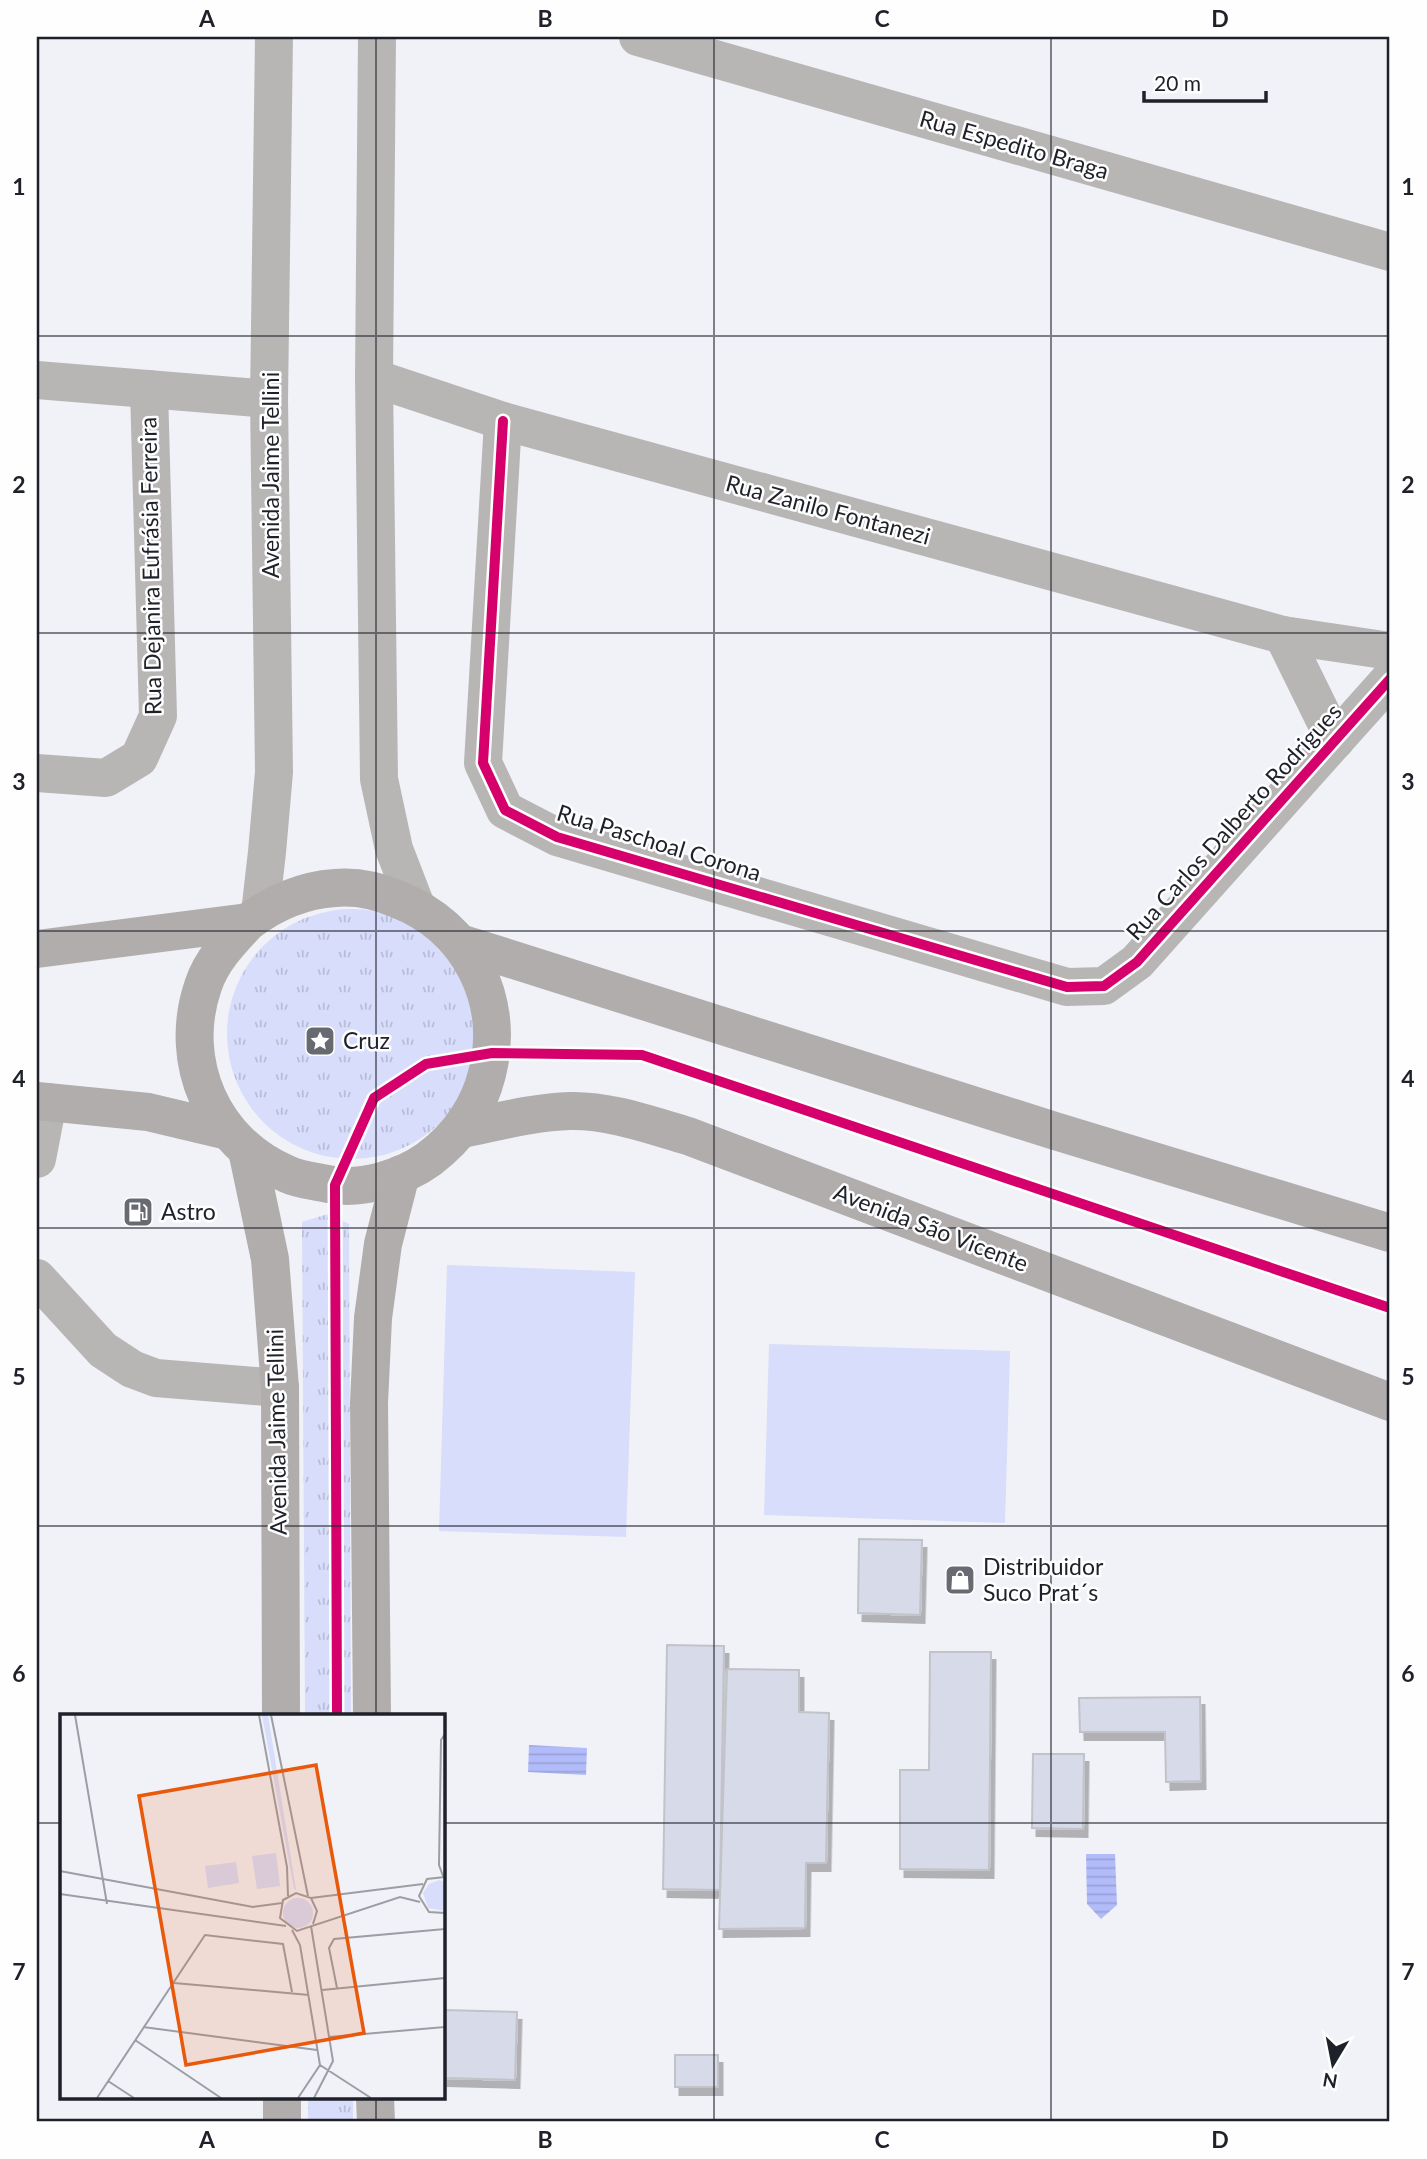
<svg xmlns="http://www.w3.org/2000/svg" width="1427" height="2159" font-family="Lato,sans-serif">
<defs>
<pattern id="park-tufts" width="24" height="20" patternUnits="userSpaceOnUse" patternTransform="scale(1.75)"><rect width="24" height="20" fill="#d7ddfa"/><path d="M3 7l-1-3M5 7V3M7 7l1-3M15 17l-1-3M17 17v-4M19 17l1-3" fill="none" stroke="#b8bdd6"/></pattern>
<pattern id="water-rules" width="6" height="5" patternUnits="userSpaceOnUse" patternTransform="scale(1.75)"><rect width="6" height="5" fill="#b2bcfa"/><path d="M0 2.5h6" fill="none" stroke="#99a1d6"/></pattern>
<filter id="shadow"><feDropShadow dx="4.5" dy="8" stdDeviation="0" flood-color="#0004"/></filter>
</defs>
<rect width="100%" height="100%" fill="#f1f2f7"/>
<!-- park -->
<g fill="url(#park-tufts)">
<circle cx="352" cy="1034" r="125"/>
<polygon points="328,1214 349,1224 351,1716 305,1716 302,1222"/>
<rect x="308" y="2098" width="45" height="24"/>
</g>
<!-- pitch -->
<g fill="#d7ddfa">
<polygon points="447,1265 635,1272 626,1537 439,1531"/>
<polygon points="769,1344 1010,1351 1005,1523 764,1515"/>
</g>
<!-- water -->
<g fill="url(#water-rules)">
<polygon points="529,1745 587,1748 586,1775 528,1772"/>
<polygon points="1086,1854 1115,1854 1117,1905 1101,1919 1087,1904"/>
</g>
<!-- building -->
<g fill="#d7dae9" stroke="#c1c3c9" stroke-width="2" filter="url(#shadow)">
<polygon points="859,1539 922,1540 920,1615 858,1613"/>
<polygon points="667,1645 724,1646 720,1890 663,1889"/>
<polygon points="930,1652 991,1652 989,1870 900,1869 900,1770 929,1770"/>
<polygon points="727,1669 799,1670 799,1712 829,1713 826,1863 806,1863 805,1928 719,1929"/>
<polygon points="1200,1697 1201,1781 1166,1782 1165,1732 1080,1732 1079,1698"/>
<polygon points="1033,1754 1084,1754 1083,1829 1032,1828"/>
<polygon points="444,2010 517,2012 515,2080 443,2078"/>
<rect x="675" y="2055" width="43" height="32"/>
</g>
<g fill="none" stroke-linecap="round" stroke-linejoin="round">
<!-- minor -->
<g stroke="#b8b6b5" stroke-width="38">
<polyline points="377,37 374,378 379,779 394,849 416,906"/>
<polyline points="638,37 1390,252"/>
<polyline points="374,378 503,421 1283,635 1390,651"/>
<polyline points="37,380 269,399"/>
<polyline points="503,421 483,763 505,810 557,837 1067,987 1104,986 1137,962 1390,679"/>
<polyline points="1283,635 1335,741"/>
<polyline points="37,773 106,778 139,758 158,716 149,389"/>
<polyline points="260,913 267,852 274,772 269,399 274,37"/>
<polyline points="37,1159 48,1102"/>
<polyline points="37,1278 103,1350 132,1369 156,1378 280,1388"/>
</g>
<!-- major -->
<g stroke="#b1adac" stroke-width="38">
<polyline points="460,943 1055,1131 1390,1233"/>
<path d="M37,949l211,-27c25,-19 56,-32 87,-34 21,-2 43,3 62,11 72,28 109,101 90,175 -9,36 -29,63 -58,85 -26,19 -69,32 -101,25 -13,-3 -29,-4 -41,-10 -74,-31 -110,-112 -84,-188 8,-25 27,-45 45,-64"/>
<polyline points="37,1101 148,1112 228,1131"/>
<path d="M462,1129c35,-7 72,-17 108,-18 39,-1 80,14 118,25l702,266"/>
<polyline points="247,1150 270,1259 280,1388 281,1716"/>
<polyline points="372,1716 369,1403 373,1318 383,1244 401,1174"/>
<polyline points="282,2098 282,2122"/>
<polyline points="375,2098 376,2122"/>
</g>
<!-- cycleway casing -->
<g stroke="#fefefe" stroke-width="15">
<g id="cycleway">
<polyline points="503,421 483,763 505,810 557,837 1067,987 1104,986 1137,962 1390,679"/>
<polyline points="337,1716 335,1185 374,1098 426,1064 492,1053 642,1055 1390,1308"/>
</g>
</g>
<!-- cycleway -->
<use href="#cycleway" stroke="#d6006c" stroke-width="10"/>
</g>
<!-- grid -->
<path fill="none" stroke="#1f212a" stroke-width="2" stroke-opacity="0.55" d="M376,37v1679M714,37v2085M1051,37v2085M37,336h1353M37,633h1353M37,931h1353M37,1228h1353M37,1526h1353M37,1823h24M443,1823h947M376,2098v24"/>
<!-- icons -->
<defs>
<g id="sight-square" transform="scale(1.575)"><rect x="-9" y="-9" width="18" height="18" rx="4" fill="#686a72" stroke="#fefefe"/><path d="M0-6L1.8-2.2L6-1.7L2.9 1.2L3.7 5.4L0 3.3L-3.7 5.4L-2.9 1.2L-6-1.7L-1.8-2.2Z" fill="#fff"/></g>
<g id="fuel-square" transform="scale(1.575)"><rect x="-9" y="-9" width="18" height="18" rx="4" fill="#686a72" stroke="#fefefe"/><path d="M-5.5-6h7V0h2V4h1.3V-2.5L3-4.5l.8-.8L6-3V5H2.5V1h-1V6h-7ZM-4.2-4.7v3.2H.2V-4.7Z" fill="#fff"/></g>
<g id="shop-square" transform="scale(1.575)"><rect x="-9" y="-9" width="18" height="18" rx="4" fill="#686a72" stroke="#fefefe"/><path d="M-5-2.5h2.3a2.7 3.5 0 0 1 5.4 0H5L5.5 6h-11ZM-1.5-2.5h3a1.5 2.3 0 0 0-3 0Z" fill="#fff"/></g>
</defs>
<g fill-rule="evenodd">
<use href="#sight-square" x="320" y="1041"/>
<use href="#fuel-square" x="138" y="1212"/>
<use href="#shop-square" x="960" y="1580"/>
</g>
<g text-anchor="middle" stroke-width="5" stroke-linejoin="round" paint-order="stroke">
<!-- street labels -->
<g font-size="23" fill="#1f212a" stroke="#fefefe">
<text transform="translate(1014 145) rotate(16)" y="8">Rua Espedito Braga</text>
<text transform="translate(271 475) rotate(-90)" y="8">Avenida Jaime Tellini</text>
<text transform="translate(828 510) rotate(15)" y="8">Rua Zanilo Fontanezi</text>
<text transform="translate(151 566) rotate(-91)" y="8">Rua Dejanira Eufrásia Ferreira</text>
<text transform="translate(1234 822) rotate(-48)" y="8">Rua Carlos Dalberto Rodrigues</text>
<text transform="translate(659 843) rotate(17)" y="8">Rua Paschoal Corona</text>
<text transform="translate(931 1228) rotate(21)" y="8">Avenida São Vicente</text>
<text transform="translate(277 1432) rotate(-91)" y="8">Avenida Jaime Tellini</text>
</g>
<!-- poi labels -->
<g font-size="23" fill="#1f212a" stroke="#fefefe" text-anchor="start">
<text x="343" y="1049">Cruz</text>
<text x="161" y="1220">Astro</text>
<text x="983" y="1575">Distribuidor<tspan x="983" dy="26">Suco Prat´s</tspan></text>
</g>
</g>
<!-- overview -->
<g transform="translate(60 1714)">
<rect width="385" height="385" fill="#f1f2f7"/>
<path d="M202,1h6l28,175 -2,-1zM379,166l6,2v29l-17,-3 -5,-15 6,-9zM223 199a15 15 0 1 1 30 0a15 15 0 1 1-30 0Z" fill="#d7ddfa"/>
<path d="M216,139l4,33 -23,3 -5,-33zM176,148l3,21 -31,5 -3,-22z" fill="#d7ddfa"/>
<path fill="none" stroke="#9d9ea5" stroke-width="2" d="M15,1l32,189M199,1l28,152 1,29M211,1l37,181M0,157l193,36 29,-4M383,162l-4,-11 2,-125 4,-6M385,163l-18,2 -8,17 10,16 16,1M0,180l226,32M251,184l112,-14M253,210l4,-13 -6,-13 -15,-5 -13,7 -3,18 17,13 103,-34 20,5M251,212l22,135 -19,37M232,216l8,15 20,120 -22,33M114,269l135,12M277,274l-8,-40 5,-9 111,-10M262,276l123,-12M83,313l174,23M269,323l116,-10M75,326l86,58M260,351l51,33M48,367l26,17M37,384l108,-163 78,9 9,48"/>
<path fill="#e8590c" fill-opacity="0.15" stroke="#e8590c" stroke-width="3.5" d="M256,51l48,268 -178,32 -47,-269z"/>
<rect width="385" height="385" fill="none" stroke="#1f212a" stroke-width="3.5"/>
</g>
<!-- border -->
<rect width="1427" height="2159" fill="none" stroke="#fefefe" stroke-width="77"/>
<!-- north arrow -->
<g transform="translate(1333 2064) rotate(190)" stroke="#fefefe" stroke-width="5" paint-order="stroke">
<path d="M0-5L12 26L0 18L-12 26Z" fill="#1f212a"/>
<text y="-10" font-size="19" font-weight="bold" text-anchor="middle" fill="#1f212a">N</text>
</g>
<!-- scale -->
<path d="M1144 91v10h122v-10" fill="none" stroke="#1f212a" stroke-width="3.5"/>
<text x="1154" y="91" font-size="21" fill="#1f212a" stroke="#fefefe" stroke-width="5" paint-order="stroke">20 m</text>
<rect x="38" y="38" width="1350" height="2082" fill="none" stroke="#1f212a" stroke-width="2.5"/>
<g font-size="23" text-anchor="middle" font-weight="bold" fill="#1f212a">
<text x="207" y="27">A</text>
<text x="545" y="27">B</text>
<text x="882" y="27">C</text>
<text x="1220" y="27">D</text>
<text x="19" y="195">1</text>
<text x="1408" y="195">1</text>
<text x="19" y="493">2</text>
<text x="1408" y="493">2</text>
<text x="19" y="790">3</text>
<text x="1408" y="790">3</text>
<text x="19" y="1087">4</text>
<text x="1408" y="1087">4</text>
<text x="19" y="1385">5</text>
<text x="1408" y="1385">5</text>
<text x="19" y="1682">6</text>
<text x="1408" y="1682">6</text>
<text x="19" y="1980">7</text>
<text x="1408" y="1980">7</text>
<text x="207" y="2148">A</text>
<text x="545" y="2148">B</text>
<text x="882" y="2148">C</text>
<text x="1220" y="2148">D</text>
</g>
</svg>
